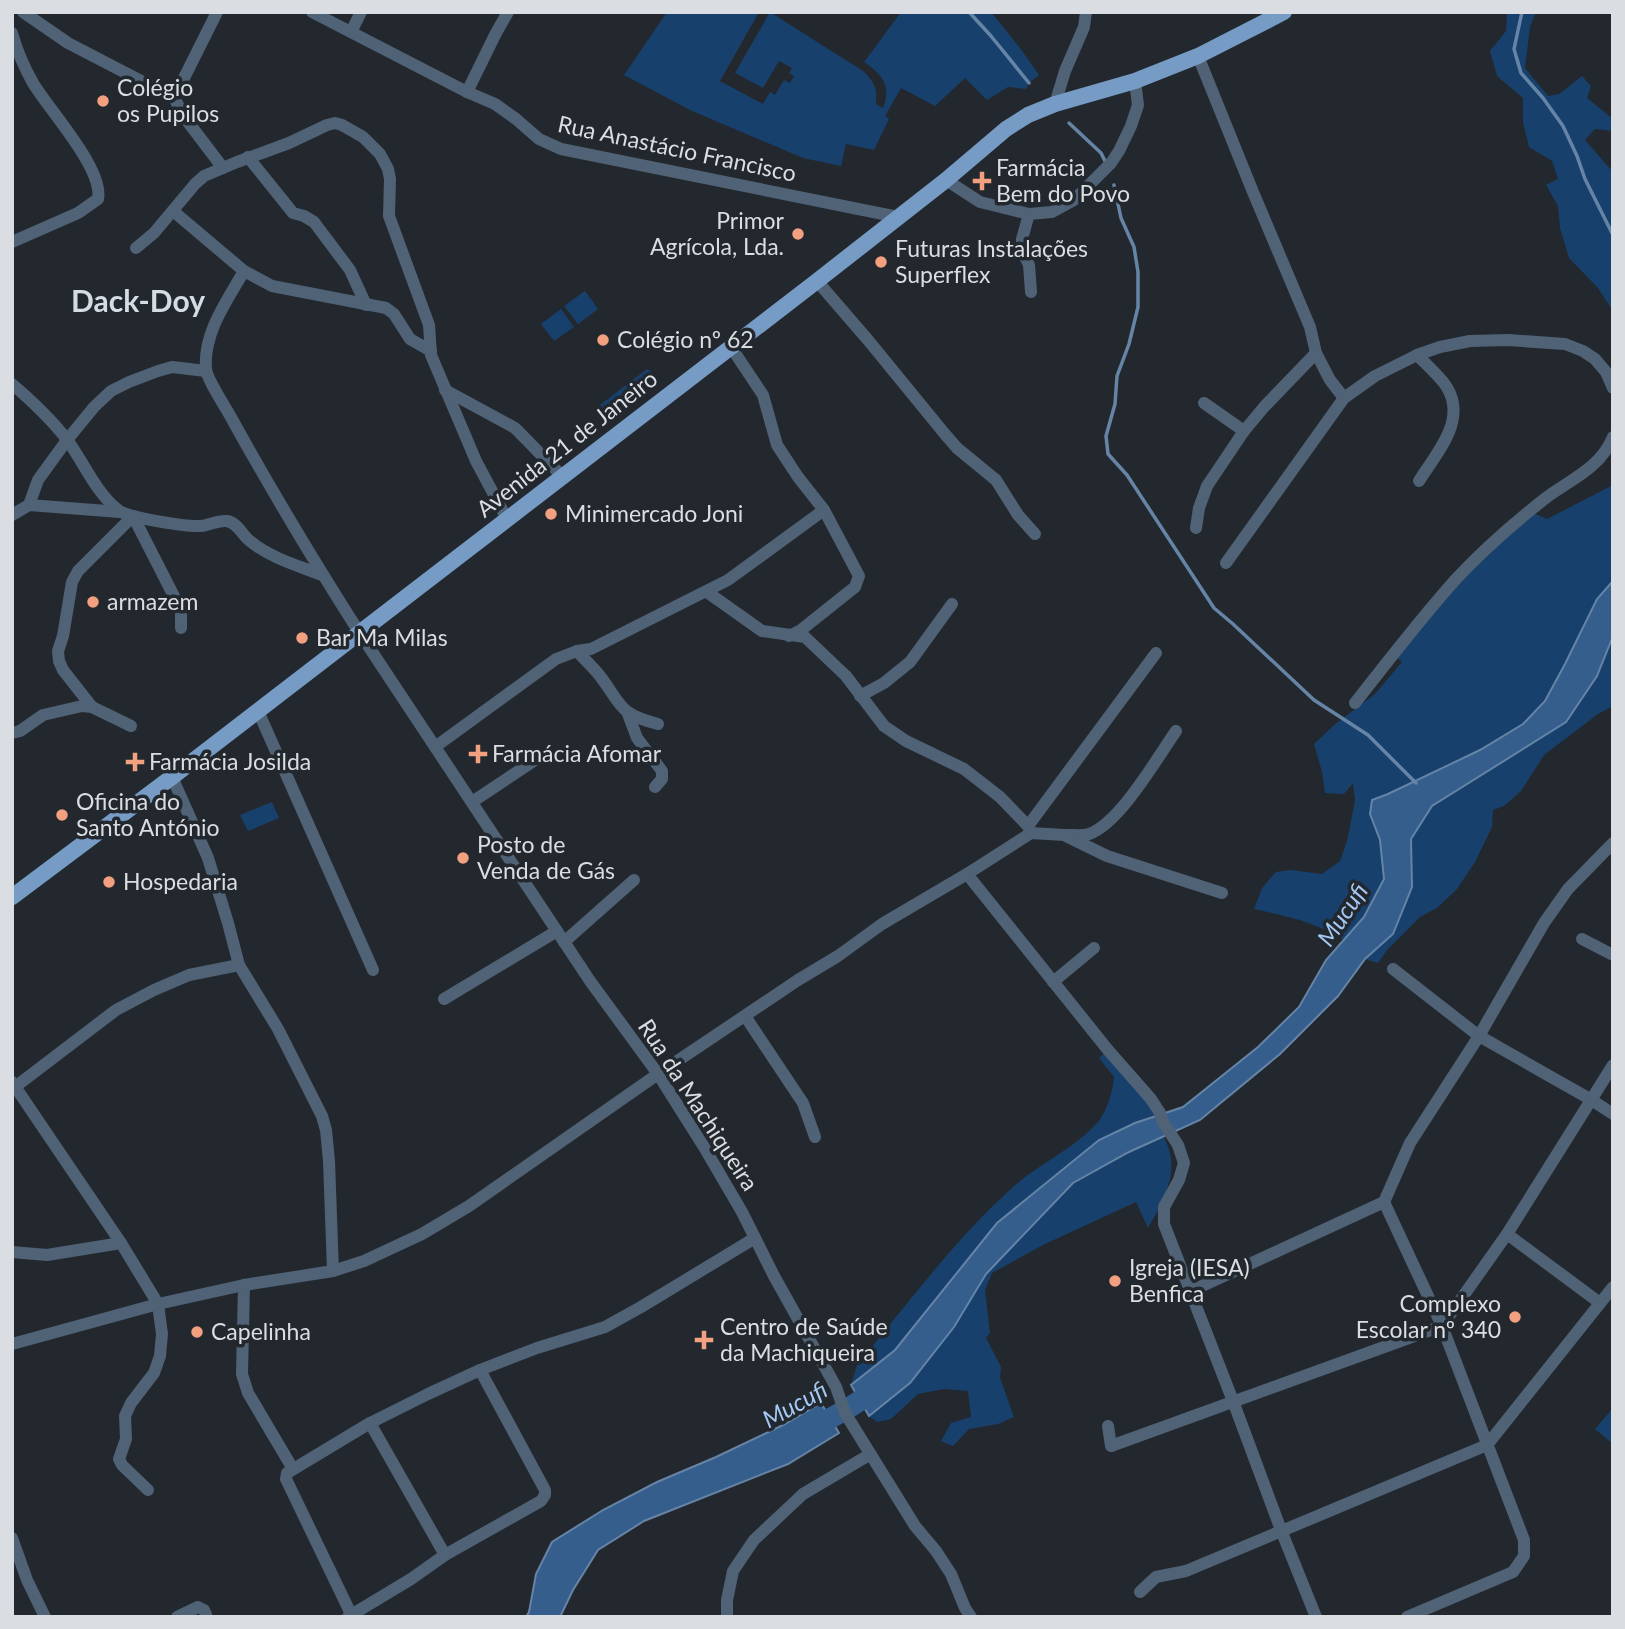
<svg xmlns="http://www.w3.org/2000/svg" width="1625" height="1629" font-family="Lato,sans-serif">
<rect width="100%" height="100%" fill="#23282e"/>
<!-- green -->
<g fill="#18406c">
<path d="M667,12h92l-39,69 43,23 7,-12 5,3 9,-15 6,3 4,-7 -5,-3 3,-5 -13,-7 -16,27 -28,-15 35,-61 93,59c12,12 14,16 13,33l7,4c9,-22 -1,-34 -19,-46l37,-50h90l29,36 19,27 -10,8 -3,6 -18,-2 -21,13 -22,-22 -30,28 -34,-18 -16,28 4,3 -15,31 -28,-6 -5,22 -38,-8 -113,-48 -66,-35z"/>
<polygon points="1507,12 1536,12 1530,27 1525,68 1548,96 1559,94 1582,76 1591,86 1587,98 1613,119 1613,131 1595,129 1585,140 1613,172 1613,311 1598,288 1569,258 1560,228 1558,206 1546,185 1558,179 1552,161 1529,147 1523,122 1523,98 1497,76 1490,51 1506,31"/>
<polygon points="585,291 598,309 578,324 564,306"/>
<polygon points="561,309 574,327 554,341 541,324"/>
<polygon points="647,369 657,375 604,415 600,405"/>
<path d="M1613,485v96l-16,18 -32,65 -20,37 -22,23 -43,26 -92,44 -16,6 -2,14 10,26 4,39 -20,38 -20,23c-29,-18 -57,-24 -90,-31l8,-21 14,-16 14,-2 32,4 18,-13 7,-20 8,-40 -2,-18 -9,11 -19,-1 -3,-21 -8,-28 20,-19 41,-31 27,-32 -5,-4 59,-79 77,-66 14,6z"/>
<polygon points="1613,636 1613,706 1598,714 1544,755 1521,791 1504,806 1493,810 1492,827 1475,862 1457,889 1437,908 1420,917 1387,950 1378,963 1365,959 1393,934 1412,887 1411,839 1432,806 1524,747 1597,676"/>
<polygon points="272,802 279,818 248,831 240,815"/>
<path d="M1108,1050l52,63 -25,10 -36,17 -102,83 -102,127 -44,35 6,-20c50,-60 97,-125 156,-178 26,-23 62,-39 85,-65 9,-11 15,-31 16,-45l-15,-19z"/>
<path d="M1164,1137c2,5 5,11 6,16 6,26 -9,53 -22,75l-12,-26 -93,43 -51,28 -7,17 5,43 -4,5 15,29 -1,11 14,39 -16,7 -29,5 -16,17 -12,-5 10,-18 20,-6 -3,-26 -24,-2 -26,5 -27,25 -14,3 -8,-6 41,-33 44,-56 32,-53 87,-91 56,-31z"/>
<polygon points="1613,1408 1613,1444 1595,1429"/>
</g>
<!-- water -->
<g fill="#355e8c" stroke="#6684a6" stroke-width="2">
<polygon points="1613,581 1613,636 1597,676 1566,722 1432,806 1411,839 1412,887 1393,934 1365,959 1338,996 1280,1054 1200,1120 1129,1152 1073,1183 986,1274 954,1327 910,1383 869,1416 851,1385 895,1350 997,1223 1099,1140 1135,1123 1183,1107 1258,1047 1299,1007 1326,960 1364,917 1384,879 1380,840 1370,814 1372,800 1388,794 1480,750 1523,724 1545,701 1565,664 1597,599"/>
<polygon points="821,1403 839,1433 788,1464 644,1521 598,1550 573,1590 560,1617 526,1617 529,1612 536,1574 552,1542 603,1510 657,1482 716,1457 783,1425"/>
</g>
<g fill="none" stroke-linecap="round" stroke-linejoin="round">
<!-- stream -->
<g stroke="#6684a6" stroke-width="3.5">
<polyline points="969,12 991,36 1029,83"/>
<polyline points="1522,12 1514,49 1521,73 1543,98 1563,126 1577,156 1585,179 1613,235"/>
<polyline points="1069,123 1101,153 1106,163"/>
<polyline points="1114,185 1121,218 1134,247 1138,272 1138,307 1129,344 1117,376 1115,404 1106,436 1108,454 1127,475 1214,608 1233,624 1314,700 1368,735 1416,783"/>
</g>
<!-- river -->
<path stroke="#355e8c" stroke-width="21" d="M806,1431c27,-14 54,-27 76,-48"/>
<!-- minor -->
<g stroke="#506276" stroke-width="12">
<polyline points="23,12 68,43 174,98 217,12"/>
<polyline points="312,12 467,92 495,104 516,119 539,139 561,149 898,217"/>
<polyline points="351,32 361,12"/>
<path d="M12,33c5,18 12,34 21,50 16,27 71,86 65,116l-20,14 -66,29"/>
<polyline points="1198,56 1253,192 1310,327 1316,353 1330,380 1344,398"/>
<polyline points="467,92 496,33 508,12"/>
<polyline points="174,98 185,118 223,168"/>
<polyline points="1055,104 1065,71 1084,27 1086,12"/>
<polyline points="248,157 293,213 304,216 314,222 350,270 366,305"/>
<polyline points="946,180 980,202 1029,214 1052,212 1074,200 1111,163 1119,151 1131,126 1138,105 1135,81"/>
<polyline points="173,211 244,271 272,286 386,308 394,314 410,339 431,351"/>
<polyline points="1029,214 1022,239 1022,250 1029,265 1031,292"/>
<polyline points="136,248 154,233 195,184 204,176 237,162 289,143 327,125 335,123 342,125 363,137 380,154 388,169 390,179 389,216 429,325 431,355 476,461 507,519"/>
<path d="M244,271c-17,30 -41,62 -38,98 1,11 21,40 27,52 40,72 82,142 126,211l231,349 68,93 46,73 38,65 32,64 62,111 9,26 70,113 21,25 15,23 14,34 6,9"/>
<polyline points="817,281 868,340 944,433 957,448 996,480 1018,515 1035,534"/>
<polyline points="731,347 763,395 777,445 798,477 824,510 859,576 855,587 801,630 789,636"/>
<path d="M1417,355c9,9 19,18 27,28 26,35 -7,69 -25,98"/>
<path d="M12,384c20,17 40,36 56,57 16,22 28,52 50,69 10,8 70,17 83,16 8,-1 17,-6 26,-5 11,2 15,14 23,20 20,17 49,25 72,34"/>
<polyline points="445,390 515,428 562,476"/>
<polyline points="1204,403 1244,431"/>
<polyline points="29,505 38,480 67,440 94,407 111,391 129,382 158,371 172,367 206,371"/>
<polyline points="12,515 29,505 120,512"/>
<polyline points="1196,528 1199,508 1207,486 1244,431 1264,407 1316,353"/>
<polyline points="1226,563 1344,398 1375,376 1417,355 1440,347 1470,341 1508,340 1565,344 1583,351 1595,359 1606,372 1613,388"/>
<polyline points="707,592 762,631 805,637 846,676 884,726 906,741 964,769 1000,797 1028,826 1031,833"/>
<path d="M577,651c7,8 16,16 23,25 22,29 18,38 58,48"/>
<polyline points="860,696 884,683 910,662 952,604"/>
<path d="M1355,703c33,-42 66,-85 101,-124 28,-30 59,-57 91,-82 25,-18 54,-30 66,-60"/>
<polyline points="92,707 63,670 59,661 58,651 63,636 72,582 78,571 133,516 181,610 181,628"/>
<polyline points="258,711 373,970"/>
<polyline points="628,714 637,738 662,771 662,779 655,787"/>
<polyline points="12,733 20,731 43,715 82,706 92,707 131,726"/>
<polyline points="435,747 556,659 577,651 591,649 728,580 824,510"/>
<polyline points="172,777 208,858 228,923 239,965 278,1029 322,1116 326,1130 329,1161 333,1271"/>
<polyline points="472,802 541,756"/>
<polyline points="1028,826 1156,653"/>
<path d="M1067,835c7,0 16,1 22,-1 31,-11 68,-76 87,-103"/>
<polyline points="967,874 1108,1050 1151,1099 1160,1113 1163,1122 1178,1145 1184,1163 1179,1180 1164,1207 1164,1224 1233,1401 1281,1530 1316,1617"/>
<polyline points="1582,939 1613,955"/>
<polyline points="564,942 634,880"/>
<polyline points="1393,969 1479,1036 1590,1099 1613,1114"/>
<polyline points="1053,982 1094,948"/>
<polyline points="444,999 557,931"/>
<polyline points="745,1016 803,1103 815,1137"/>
<polyline points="12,1082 121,1243 158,1304 162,1334 160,1356 154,1373 131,1403 125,1416 126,1439 119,1459 122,1465 148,1490"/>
<polyline points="15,1087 116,1010 154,990 189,975 239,965"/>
<polyline points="1384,1202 1410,1143 1479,1036 1544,923 1568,889 1613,843"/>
<polyline points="1507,1234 1600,1303"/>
<polyline points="12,1252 47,1255 121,1243"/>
<polyline points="244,1285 242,1374 248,1393 293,1469"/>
<polyline points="1189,1292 1384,1202 1442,1326 1524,1540 1524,1556 1513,1572 1407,1617"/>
<polyline points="12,1344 158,1304 244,1285 333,1271 364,1261 422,1234 469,1206 658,1074 798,980 838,956 882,924 967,874 1031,833 1064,835 1107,856 1222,893"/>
<polyline points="370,1423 445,1555"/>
<polyline points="1108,1426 1111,1446 1442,1326 1507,1234 1613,1065"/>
<polyline points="12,1538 27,1580 45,1617"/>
<polyline points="1140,1592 1156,1577 1186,1571 1487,1445 1613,1287"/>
<polyline points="351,1614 286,1479 287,1473 370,1423 428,1394 480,1370 537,1348 605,1327 641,1307 755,1238"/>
<polyline points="177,1617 198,1607 204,1610 207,1617"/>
<polyline points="348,1617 411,1579 445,1555 541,1501 545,1495 545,1490 480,1370"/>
<polyline points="727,1617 727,1600 733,1571 754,1540 803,1494 869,1455"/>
</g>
<!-- major -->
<polyline stroke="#769bc5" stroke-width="16" points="12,897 172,777 817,281 946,180 1006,129 1028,115 1055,104 1135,81 1198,56 1284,12"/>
</g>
<!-- markers -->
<g fill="#f2a07f" stroke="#23282e" stroke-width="2.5">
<circle cx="103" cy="101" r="7"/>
<path d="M978.5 170.5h7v7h7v7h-7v7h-7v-7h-7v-7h7z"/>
<circle cx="798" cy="234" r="7"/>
<circle cx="881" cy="262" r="7"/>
<circle cx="603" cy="340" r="7"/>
<circle cx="551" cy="514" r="7"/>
<circle cx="93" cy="602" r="7"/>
<circle cx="302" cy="638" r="7"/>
<path d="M474.5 743.5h7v7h7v7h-7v7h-7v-7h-7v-7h7z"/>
<path d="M131.5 751.5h7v7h7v7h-7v7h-7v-7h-7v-7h7z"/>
<circle cx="62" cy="815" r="7"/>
<circle cx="463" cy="858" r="7"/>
<circle cx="109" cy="882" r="7"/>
<circle cx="1115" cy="1281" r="7"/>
<circle cx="1515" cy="1317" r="7"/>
<circle cx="197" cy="1332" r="7"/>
<path d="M700.5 1329.5h7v7h7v7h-7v7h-7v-7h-7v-7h7z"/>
</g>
<g text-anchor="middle" stroke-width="7" stroke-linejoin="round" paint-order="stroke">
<!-- poi labels -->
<g font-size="23" fill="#dadee2" stroke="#23282e" text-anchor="start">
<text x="117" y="96">Colégio<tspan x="117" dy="26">os Pupilos</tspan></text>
<text x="996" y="176">Farmácia<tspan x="996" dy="26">Bem do Povo</tspan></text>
<text x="784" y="229" text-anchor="end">Primor<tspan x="784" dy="26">Agrícola, Lda.</tspan></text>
<text x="895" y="257">Futuras Instalações<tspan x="895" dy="26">Superflex</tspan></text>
<text x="617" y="348">Colégio nº 62</text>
<text x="565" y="522">Minimercado Joni</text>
<text x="107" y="610">armazem</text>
<text x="316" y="646">Bar Ma Milas</text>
<text x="492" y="762">Farmácia Afomar</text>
<text x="149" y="770">Farmácia Josilda</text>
<text x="76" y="810">Oficina do<tspan x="76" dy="26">Santo António</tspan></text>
<text x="477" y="853">Posto de<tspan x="477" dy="26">Venda de Gás</tspan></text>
<text x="123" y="890">Hospedaria</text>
<text x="1129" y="1276">Igreja (IESA)<tspan x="1129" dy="26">Benfica</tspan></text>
<text x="1501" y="1312" text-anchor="end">Complexo<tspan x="1501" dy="26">Escolar nº 340</tspan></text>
<text x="720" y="1335">Centro de Saúde<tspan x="720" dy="26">da Machiqueira</tspan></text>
<text x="211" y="1340">Capelinha</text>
</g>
<!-- street labels -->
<g font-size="23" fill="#dadee2" stroke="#23282e">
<text transform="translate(677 149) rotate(12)" y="8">Rua Anastácio Francisco</text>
<text transform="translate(567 444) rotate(-38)" y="8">Avenida 21 de Janeiro</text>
<text transform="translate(698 1105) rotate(57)" y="8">Rua da Machiqueira</text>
</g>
<!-- water labels -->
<g font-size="24" font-style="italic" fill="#a4c8f3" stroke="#23282e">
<text transform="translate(1343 915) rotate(-56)" y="8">Mucufi</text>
<text transform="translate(795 1405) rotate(-29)" y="8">Mucufi</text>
</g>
<!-- district labels -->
<g font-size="30" font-weight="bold" fill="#d5dce4" stroke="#23282e">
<text x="138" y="312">Dack-Doy</text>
</g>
</g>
<!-- border -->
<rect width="1625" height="1629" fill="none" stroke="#dadee2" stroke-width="28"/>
</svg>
